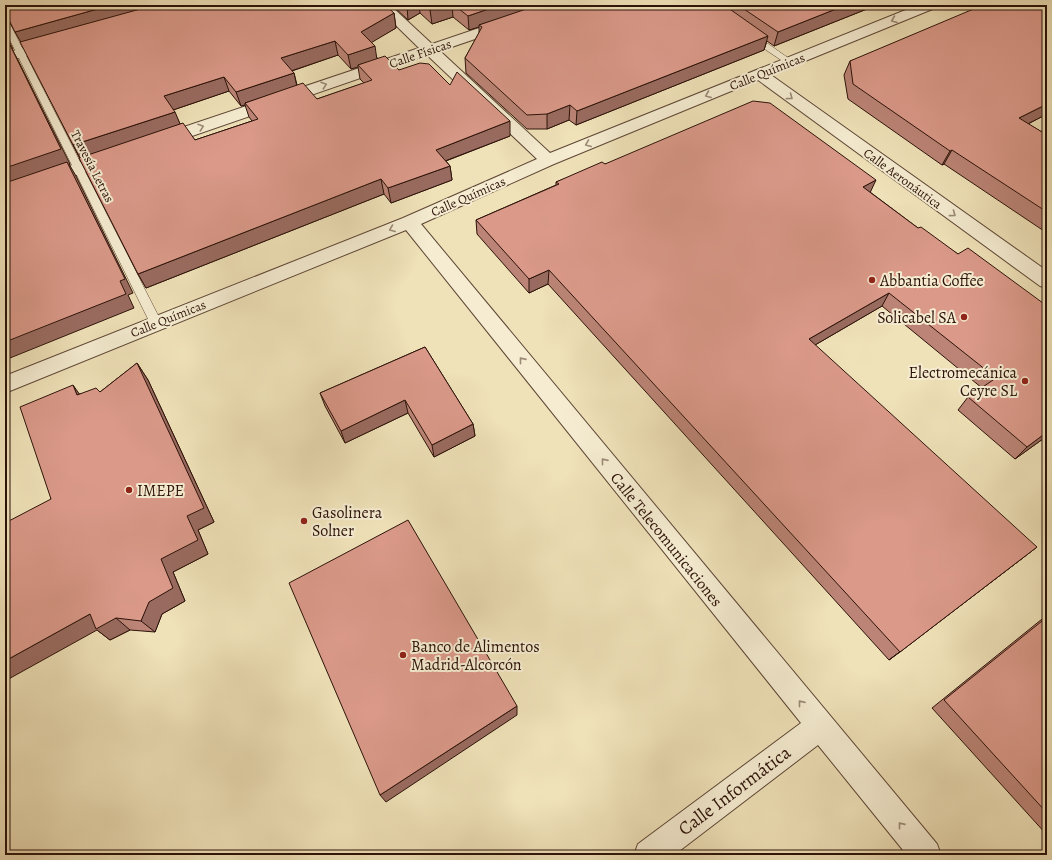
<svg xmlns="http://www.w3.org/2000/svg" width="1052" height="860" font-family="Alegreya,serif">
<rect width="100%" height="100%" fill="#efe1b8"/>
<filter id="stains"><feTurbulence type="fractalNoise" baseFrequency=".005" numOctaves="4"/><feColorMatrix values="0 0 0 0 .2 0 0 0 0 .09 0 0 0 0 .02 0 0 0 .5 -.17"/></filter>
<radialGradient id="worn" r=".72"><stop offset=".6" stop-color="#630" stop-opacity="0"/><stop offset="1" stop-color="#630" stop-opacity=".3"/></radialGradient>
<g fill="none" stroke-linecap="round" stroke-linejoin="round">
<!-- service casing -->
<g stroke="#5d4635" stroke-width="1">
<g id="service">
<polygon points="5,19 9,22 162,323 160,326 152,326 150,323 5,30"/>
<polygon points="751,33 754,34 794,62 793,64 787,64 748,38 748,34"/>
</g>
</g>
<!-- minor casing -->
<g stroke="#5d4635" stroke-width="2">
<g id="minor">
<polygon points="375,5 390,5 432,44 547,5 568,5 566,8 440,51 550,153 918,5 937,5 935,8 771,75 1047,271 1047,288 1040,286 758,80 554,164 421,224 937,844 941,855 907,855 818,745 674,855 634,855 638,844 801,723 406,230 5,393 5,376 403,218 537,159 427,55 166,145 160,146 154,145 152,141 154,137 419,48"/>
<polygon points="54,40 59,41 61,44 59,47 5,62 5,53"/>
<polygon points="112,152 118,153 120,157 118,161 5,199 5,187"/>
</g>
</g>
<!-- service -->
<use href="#service" fill="#f5ecd1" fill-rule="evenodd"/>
<!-- minor -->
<use href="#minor" fill="#f5ecd1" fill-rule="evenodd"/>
</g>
<!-- wall -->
<g fill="#bb8476" stroke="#2c1209" fill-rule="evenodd">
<path d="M5,5l389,8 2,15 -25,14 6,16 22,12 51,15 60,51 -64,25 4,5 2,14 -61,23 -7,-9 -238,94 -8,-14 -117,-232 -12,-21 -4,-3zM338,55l13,14 7,-2 2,12 4,4 -47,16 -20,-14 -3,-12 -2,-2zM229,91l12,15 4,-1 4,12 3,4 -57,19 -15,-16 -7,-14z"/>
<polygon points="392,5 877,5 774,46 767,41 764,50 576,125 569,120 547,129 527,129 466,73 465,58 479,33 479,27 469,30 453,17 432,24 420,13 408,20"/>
<polygon points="1047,5 1047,114 1028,124 1047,135 1047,233 944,164 942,165 848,99 844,75 850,61"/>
<polygon points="605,164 870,192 918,228 958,254 1047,306 1047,436 1015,459 958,410 968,397 982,388 882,306 815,345 1024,557 889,660 548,284 529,293 477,234 476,220 556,185 556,182"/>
<polygon points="425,347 473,424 475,436 434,457 408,413 345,443 325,406 320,393"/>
<polygon points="137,363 148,380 214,522 198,530 208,554 173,572 185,601 162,614 155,632 130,630 110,640 97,630 51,499 79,394 100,392"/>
<polygon points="1047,615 1047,835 932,708"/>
</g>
<!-- shaded-wall -->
<g fill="#996b60" stroke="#2c1209">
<polygon points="112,5 169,5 23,46 15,32"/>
<polygon points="408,5 419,5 420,13 408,20 407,6"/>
<polygon points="446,5 452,5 453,17 432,24 430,10"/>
<polygon points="500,5 542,5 479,25 479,27 469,30 468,16"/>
<polygon points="846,5 877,5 774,46 778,32"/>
<polygon points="394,13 396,28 364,47 361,32"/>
<polygon points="5,33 13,49 12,49 18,60 70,164 69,164 76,176 133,293 128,295 134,308 5,360"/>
<polygon points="768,36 764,50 576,125 577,111"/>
<polygon points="335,41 338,55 285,73 281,58"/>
<polygon points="375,46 377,60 358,65 358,67 351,69 348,55"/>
<polygon points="294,73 297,87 245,103 245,105 241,106 236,92"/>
<polygon points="224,77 229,91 170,111 164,96"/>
<polygon points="1047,104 1047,114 1010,133 1019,118"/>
<polygon points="570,105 569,120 547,129 547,114"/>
<polygon points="175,112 181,126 81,160 73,145"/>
<polygon points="510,121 510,136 437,164 436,150"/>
<polygon points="952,150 944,164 942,165 950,151"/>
<polygon points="450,166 452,180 391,203 388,188"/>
<polygon points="381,179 384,194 146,288 138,274"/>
<polygon points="876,180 869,195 863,187"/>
<polygon points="549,270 548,284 529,293 529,279"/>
<polygon points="889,293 882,306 803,352 809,339"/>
<polygon points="137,363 148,380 214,522 198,530 208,554 173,572 185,601 162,614 155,632 141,621 161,559"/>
<polygon points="73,385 85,402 77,395"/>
<polygon points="405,400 408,413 345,443 341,431"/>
<polygon points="473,424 475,436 434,457 432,445"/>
<polygon points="1047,432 1047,436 1015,459 1027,447"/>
<polygon points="1037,547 1024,557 889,660 900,652"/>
<polygon points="90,614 116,618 130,630 110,640 97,630 5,681 5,661"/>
<polygon points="517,706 517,715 386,802 380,795"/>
</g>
<!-- building -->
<g fill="#da9989" stroke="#2c1209">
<polygon points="5,5 112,5 15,32 5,12"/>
<polygon points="155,5 385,5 394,13 361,32 375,46 348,55 335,41 281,58 294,73 236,92 224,77 164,96 175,112 73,145 20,42"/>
<polygon points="425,5 446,5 430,10"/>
<polygon points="454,5 500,5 468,16"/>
<polygon points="538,5 724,5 768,36 577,111 570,105 547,114 527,115 465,58 482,27 479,25"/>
<polygon points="738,5 846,5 778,32"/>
<polygon points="983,5 1047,5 1047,104 1019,118 1047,135 1047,212 952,150 950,151 853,84 850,61"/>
<polygon points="10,45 61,149 5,168 5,47"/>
<polygon points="385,56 399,70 420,63 429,64 450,85 457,72 510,121 436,150 450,166 388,188 381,179 138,274 79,158 183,123 195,140 258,119 245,103 303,83 317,99 372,80 358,65"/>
<polygon points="753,101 770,103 876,180 863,187 918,228 921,227 958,254 968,248 1047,306 1047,432 1027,447 968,397 996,378 889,293 809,339 1037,547 900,652 549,270 529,279 476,220 559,184 556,182 602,162 605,164"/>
<polygon points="67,162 125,279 120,281 126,294 5,342 5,183"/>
<polygon points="425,347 473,424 432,445 405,400 341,431 320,393"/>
<polygon points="137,363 204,508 187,516 198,540 161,559 173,588 149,602 141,621 116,618 96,629 90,614 5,661 5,523 51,499 20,407 73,385 77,395 96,388 100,392"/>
<polygon points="408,520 517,706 380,795 289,583"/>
<polygon points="1047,617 1047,813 944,700"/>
</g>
<!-- one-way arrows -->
<defs><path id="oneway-chevron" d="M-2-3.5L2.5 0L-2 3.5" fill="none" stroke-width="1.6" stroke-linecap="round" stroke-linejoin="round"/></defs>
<g stroke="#9b8a77">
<use href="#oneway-chevron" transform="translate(894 20) rotate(158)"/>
<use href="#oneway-chevron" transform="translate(324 85) rotate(-19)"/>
<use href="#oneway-chevron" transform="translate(708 95) rotate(158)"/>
<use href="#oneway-chevron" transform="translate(790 97) rotate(36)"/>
<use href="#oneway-chevron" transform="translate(201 127) rotate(-19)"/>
<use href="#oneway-chevron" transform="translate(588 144) rotate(158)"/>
<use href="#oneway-chevron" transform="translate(953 214) rotate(36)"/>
<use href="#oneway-chevron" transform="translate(392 229) rotate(158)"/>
<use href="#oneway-chevron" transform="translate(522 360) rotate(-129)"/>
<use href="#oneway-chevron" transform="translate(604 461) rotate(-129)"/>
<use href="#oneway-chevron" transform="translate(801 703) rotate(-129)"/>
<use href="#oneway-chevron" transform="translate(901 825) rotate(-129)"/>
</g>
<!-- markers -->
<g fill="#8f2418" stroke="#f5ecd1" stroke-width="1.5">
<circle cx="872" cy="280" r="4"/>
<circle cx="964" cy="317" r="4"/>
<circle cx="1025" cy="381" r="4"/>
<circle cx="129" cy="490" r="4"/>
<circle cx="304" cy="521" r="4"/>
<circle cx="403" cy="655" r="4"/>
</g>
<g text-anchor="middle" stroke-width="4" stroke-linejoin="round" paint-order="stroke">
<!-- far-street labels -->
<g font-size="13" fill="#2c1209" stroke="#f5ecd1">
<text transform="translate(420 53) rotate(-19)" y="5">Calle Físicas</text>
<text transform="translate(767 71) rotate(-22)" y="5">Calle Químicas</text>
<text transform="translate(93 166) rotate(63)" y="5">Travesía Letras</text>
<text transform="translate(903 178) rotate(36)" y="5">Calle Aeronáutica</text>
<text transform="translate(468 196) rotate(-24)" y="5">Calle Químicas</text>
<text transform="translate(168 318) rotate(-22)" y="5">Calle Químicas</text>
</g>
<!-- poi labels -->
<g font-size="16" fill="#2c1209" stroke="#f5ecd1" text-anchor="start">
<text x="880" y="286">Abbantia Coffee</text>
<text x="956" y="323" text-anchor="end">Solicabel SA</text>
<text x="1017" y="378" text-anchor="end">Electromecánica<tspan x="1017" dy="18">Ceyre SL</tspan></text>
<text x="137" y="496">IMEPE</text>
<text x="312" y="518">Gasolinera<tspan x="312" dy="18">Solner</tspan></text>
<text x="411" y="652">Banco de Alimentos<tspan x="411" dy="18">Madrid-Alcorcón</tspan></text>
</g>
<!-- street labels -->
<g font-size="16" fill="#2c1209" stroke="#f5ecd1">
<text transform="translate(667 539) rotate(51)" y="6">Calle Telecomunicaciones</text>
</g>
<!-- near-street labels -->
<g font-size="19" fill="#2c1209" stroke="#f5ecd1">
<text transform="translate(734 790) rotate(-37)" y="7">Calle Informática</text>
</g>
</g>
<!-- margin -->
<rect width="1052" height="860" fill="none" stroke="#efe1b8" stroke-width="20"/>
<rect x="6" y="6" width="1040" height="848" fill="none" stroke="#2c1209" stroke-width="2"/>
<rect x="10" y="10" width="1032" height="840" fill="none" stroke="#2c1209"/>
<rect width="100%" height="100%" filter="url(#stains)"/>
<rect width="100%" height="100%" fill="url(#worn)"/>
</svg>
